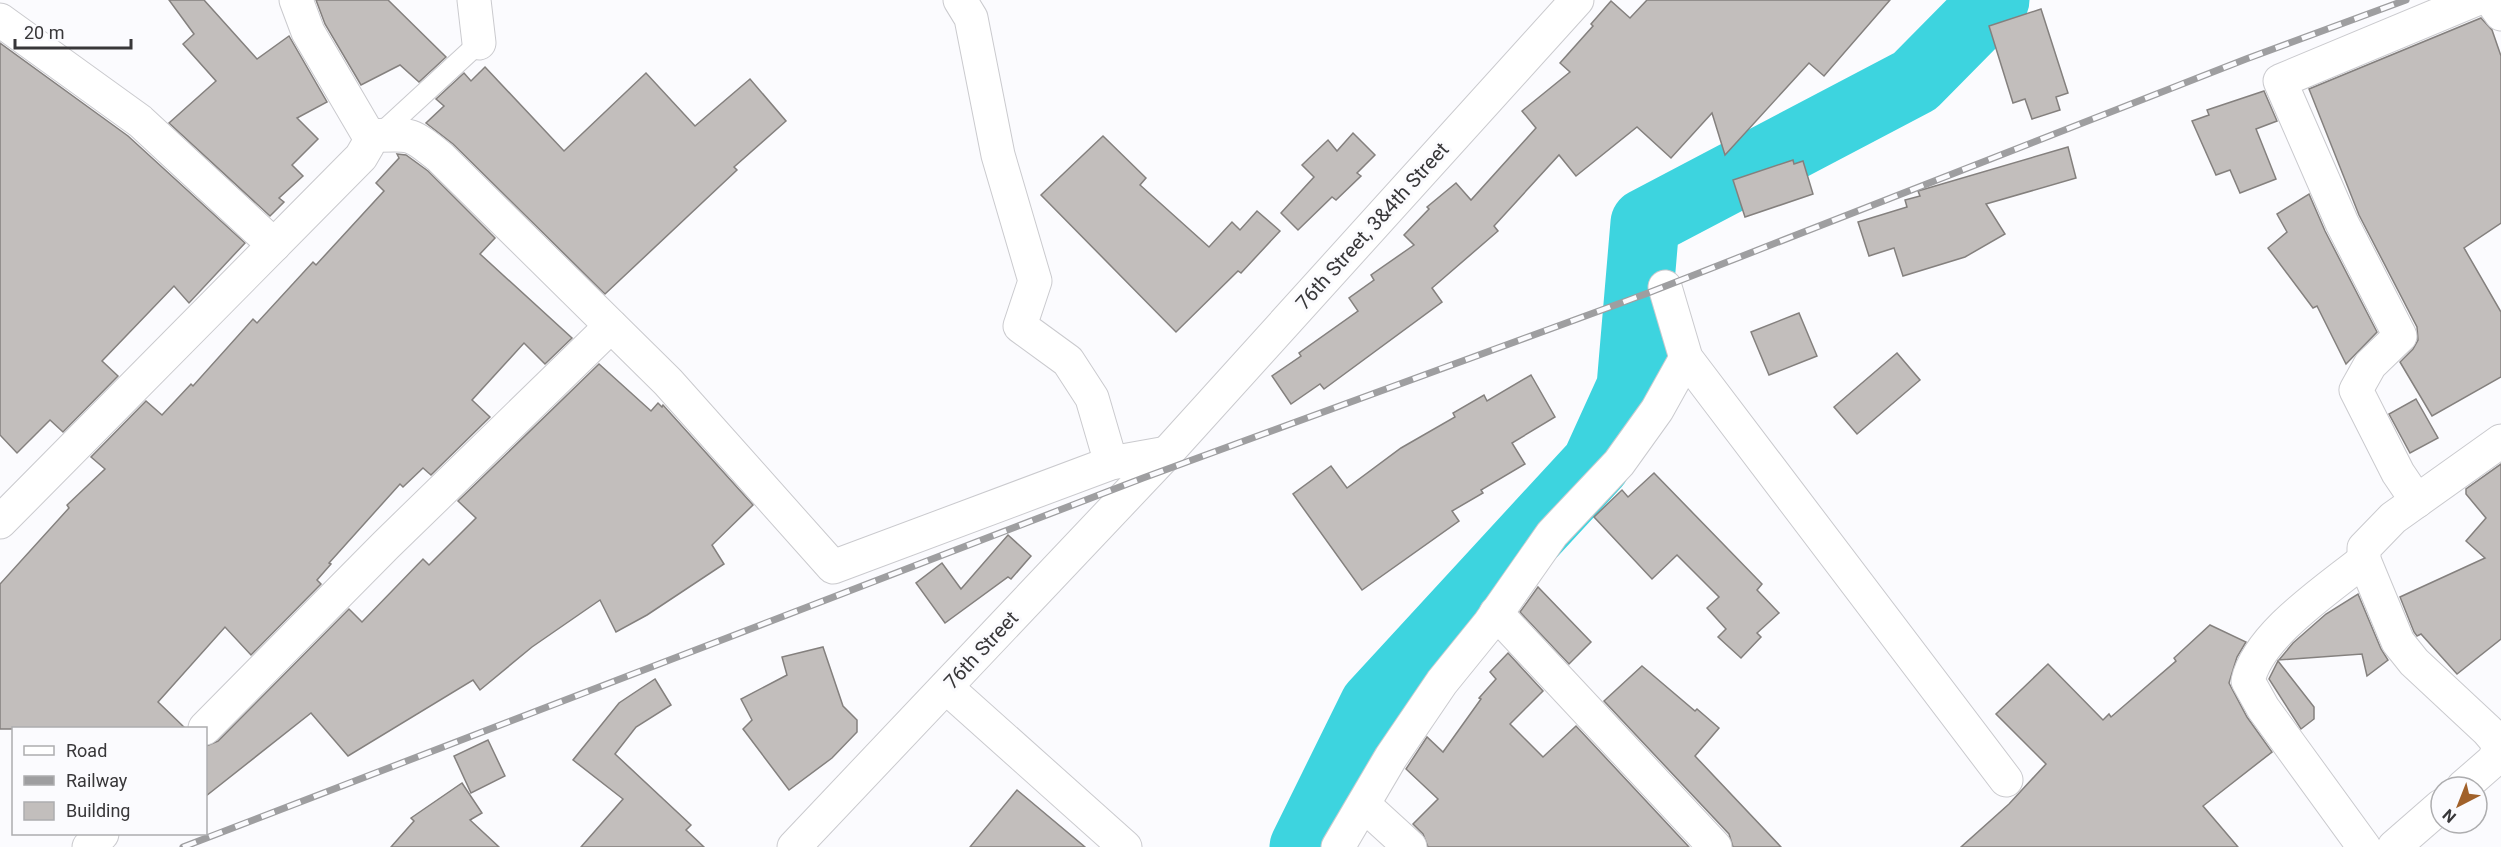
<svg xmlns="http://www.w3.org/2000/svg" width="2501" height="847" font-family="Roboto,sans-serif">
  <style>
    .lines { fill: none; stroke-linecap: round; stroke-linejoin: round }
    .river { stroke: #3dd4df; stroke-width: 69 }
    .building { fill: #c2bebc; stroke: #84807e; stroke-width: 1.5 }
    .service-casing { stroke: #cacace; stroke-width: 22 }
    .minor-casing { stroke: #cacace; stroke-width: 35 }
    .tertiary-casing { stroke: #cacace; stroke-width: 35 }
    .service { stroke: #fff; stroke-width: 20 }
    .minor { stroke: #fff; stroke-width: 33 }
    .tertiary { stroke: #fff; stroke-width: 33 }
    .rail-casing { stroke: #9e9ea0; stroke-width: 7 }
    .rail { stroke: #fbfbfe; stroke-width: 4.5; stroke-dasharray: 14; stroke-linecap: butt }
    .labels { text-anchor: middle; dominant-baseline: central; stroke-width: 6; stroke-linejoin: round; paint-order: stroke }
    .street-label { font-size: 20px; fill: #383739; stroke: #fbfbfe }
  </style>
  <rect width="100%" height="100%" fill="#fbfbfe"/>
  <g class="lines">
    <polyline class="river" points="1304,847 1374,705 1596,464 1631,387 1645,223 1915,81 1995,0"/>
  </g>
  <g class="building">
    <polygon points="169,0 204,0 257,59 289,36 327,102 297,118 318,139 292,165 303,176 279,198 284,202 270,216 169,123 216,81 183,44 194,34"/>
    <polygon points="316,0 388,0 446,57 419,82 400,65 361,85 325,24"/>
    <polygon points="1647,0 1890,0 1824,76 1809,63 1725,155 1712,113 1671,158 1637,127 1576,176 1559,155 1494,226 1498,231 1432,288 1442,302 1324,389 1320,384 1291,404 1272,376 1301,356 1299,353 1358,311 1349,298 1374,280 1371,275 1414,245 1404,235 1429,209 1427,207 1456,183 1471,200 1536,128 1522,111 1570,72 1560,63 1593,26 1591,24 1611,1 1630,18"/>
    <polygon points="2041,9 2068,93 2056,97 2060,110 2032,119 2025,99 2013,103 1989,26"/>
    <polygon points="2481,18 2492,30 2501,56 2501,223 2464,248 2501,312 2501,377 2432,416 2400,362 2413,349 2418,340 2417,327 2359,215 2309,89"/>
    <polygon points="0,43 128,136 245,243 189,303 174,286 102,361 118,376 63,432 50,420 17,453 0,435"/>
    <polygon points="485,67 564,151 646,73 695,126 750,79 786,121 734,167 737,170 605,294 453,144 426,123 444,106 436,99 464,73 471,81"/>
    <polygon points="2264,91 2277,121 2256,129 2276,179 2240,193 2230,170 2216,175 2192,121 2209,115 2207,110"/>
    <polygon points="1353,133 1375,155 1357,173 1361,176 1336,200 1332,197 1298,230 1281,213 1314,177 1302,165 1328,140 1337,151"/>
    <polygon points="1103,136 1146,178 1140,185 1209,247 1232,222 1240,230 1257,211 1280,231 1241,273 1238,271 1176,332 1041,195"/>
    <polygon points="2068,147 2076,178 1986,204 2005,234 1965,257 1903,276 1894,248 1869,256 1858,222 1907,207 1905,200 1920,196 1918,191"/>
    <polygon points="397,154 406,155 428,171 495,238 480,254 572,338 545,364 524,343 472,400 490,417 431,475 423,468 403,487 400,484 329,563 331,564 317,580 321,584 251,655 225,627 158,702 186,729 0,729 0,584 69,508 67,505 105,469 91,457 146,401 162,415 191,384 193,386 253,319 257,323 313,262 316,265 384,191 376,183 399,158"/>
    <polygon points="1793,160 1794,164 1803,161 1813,194 1745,217 1733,180"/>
    <polygon points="2309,194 2325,231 2377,332 2346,364 2317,306 2313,308 2268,248 2287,232 2277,214"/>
    <polygon points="1799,313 1817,356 1769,375 1751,332"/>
    <polygon points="1897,353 1920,380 1857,434 1834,407"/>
    <polygon points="599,364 651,411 658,403 662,407 663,405 753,505 712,545 724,564 647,615 616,632 600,600 532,647 480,690 473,680 348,756 311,713 206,796 206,746 218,741 349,609 362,622 423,559 429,565 476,518 458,501"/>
    <polygon points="1531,375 1555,417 1512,443 1525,464 1481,490 1483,493 1452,511 1459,521 1362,590 1293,494 1331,466 1347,488 1401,448 1455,417 1453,413 1484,395 1487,401"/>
    <polygon points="2416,399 2438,438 2410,453 2389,414"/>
    <polygon points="2501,464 2501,639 2457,674 2421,634 2417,636 2414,632 2400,597 2485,558 2466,541 2486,518 2466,494 2466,489"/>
    <polygon points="1654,473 1762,584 1757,590 1779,613 1757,633 1761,637 1741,658 1718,637 1726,629 1707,608 1719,597 1677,555 1652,579 1594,517 1622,490 1628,497"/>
    <polygon points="1008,535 1031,556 1011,579 1008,577 945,623 916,583 942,563 961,589"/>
    <polygon points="1538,587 1591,642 1569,664 1520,612"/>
    <polygon points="2358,594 2381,649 2388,660 2367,676 2362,654 2279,660 2293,643 2326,614"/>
    <polygon points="2210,625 2246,642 2237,657 2229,683 2247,717 2272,752 2203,806 2238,847 1961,847 2009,804 2046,764 1996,714 2048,664 2103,720 2109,714 2111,717 2176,661 2174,658"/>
    <polygon points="823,647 843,706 857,720 857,732 832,758 789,790 743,729 752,720 741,699 787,675 782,657"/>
    <polygon points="1508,653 1543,691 1510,724 1543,757 1576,726 1689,847 1428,847 1423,834 1413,824 1438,799 1406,769 1427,737 1443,752 1481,699 1479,698 1496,679 1490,672"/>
    <polygon points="2278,661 2314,707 2314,719 2301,729 2269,679"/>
    <polygon points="1642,666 1695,711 1697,709 1719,728 1695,756 1781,847 1733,847 1729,834 1604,701"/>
    <polygon points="655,679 671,705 636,727 615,754 691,825 686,830 704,847 581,847 623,799 573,760 619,703"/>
    <polygon points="488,740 505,776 471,793 454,756"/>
    <polygon points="462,783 482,813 470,820 499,847 391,847 414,821 411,818"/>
    <polygon points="1017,790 1085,847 970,847"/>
  </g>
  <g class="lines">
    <defs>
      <polyline id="service" points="379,135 479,43"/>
      <g id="minor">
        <polyline points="474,0 479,43"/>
        <polyline points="960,0 971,18 998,155 1035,281 1020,326 1068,361 1092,398 1111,463"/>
        <polyline points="2491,0 2501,14"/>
        <polyline points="0,20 140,121 274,245"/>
        <path d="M 369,136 C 410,134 408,131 440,157 L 668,382 L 833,567 L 1111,463 L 1167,453"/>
        <polyline points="1665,287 1686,358 2006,780"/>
        <polyline points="2417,501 2398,473 2356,390 2370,365 2400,336 2342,223 2280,81 2474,0"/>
        <polyline points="0,522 361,157 368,145 369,136 308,32 296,0"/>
        <path d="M 2364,560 C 2327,590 2258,635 2248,681 L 2263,708 L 2364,847"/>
        <polyline points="1496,613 1715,847"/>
        <polyline points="946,687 1125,847"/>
        <polyline points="205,728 386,545 611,326"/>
        <polyline points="2463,787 2494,760 2500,745 2488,731 2414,662 2398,642 2364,560 2364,548 2393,518 2501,441"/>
        <polyline points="1364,805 1410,847"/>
        <polyline points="89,847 102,834"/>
        <polyline points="1338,847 1391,757 1442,682 1489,624 1552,534 1619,463 1657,410 1686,358"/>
        <polyline points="2394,847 2441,806"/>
      </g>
      <polyline id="tertiary" points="794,847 1167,453 1577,0"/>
    </defs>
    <use href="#service" class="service-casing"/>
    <use href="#minor" class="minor-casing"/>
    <use href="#tertiary" class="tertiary-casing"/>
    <use href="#service" class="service"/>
    <use href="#minor" class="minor"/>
    <use href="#tertiary" class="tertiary"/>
    <defs>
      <polyline id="rail" points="183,847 1143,478 1648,293 2246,59 2406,0"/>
    </defs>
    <use href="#rail" class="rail-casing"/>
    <use href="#rail" class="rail"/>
  </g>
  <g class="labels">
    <g class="street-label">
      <text transform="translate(1372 226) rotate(-48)">76th Street, 3&amp;4th Street</text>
      <text transform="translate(981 650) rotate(-47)">76th Street</text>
    </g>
  </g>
  <rect x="12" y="727" width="195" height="108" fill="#fbfbfe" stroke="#adadaf" stroke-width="1.5"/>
  <rect x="24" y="746" width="30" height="9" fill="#ffffff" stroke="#adadaf" stroke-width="1.5"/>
  <text x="66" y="757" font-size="18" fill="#383739">Road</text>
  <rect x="24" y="776" width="30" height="9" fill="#9e9ea0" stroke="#adadaf" stroke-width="1.5"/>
  <text x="66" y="787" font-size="18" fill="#383739">Railway</text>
  <rect x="24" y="802" width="30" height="18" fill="#c2bebc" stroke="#adadaf" stroke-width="1.5"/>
  <text x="66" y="817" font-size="18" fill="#383739">Building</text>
  <g transform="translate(2459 805) rotate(222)"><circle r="28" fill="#fbfbfe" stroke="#adadaf" stroke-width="1.5"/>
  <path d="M0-4.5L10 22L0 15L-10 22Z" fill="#a1612a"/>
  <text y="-9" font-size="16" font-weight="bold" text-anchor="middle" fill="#383739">N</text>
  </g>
  <path d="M15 39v9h116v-9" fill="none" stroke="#383739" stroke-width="3"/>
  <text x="24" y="39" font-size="18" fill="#383739" stroke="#fbfbfe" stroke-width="4.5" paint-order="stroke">20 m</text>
</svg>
